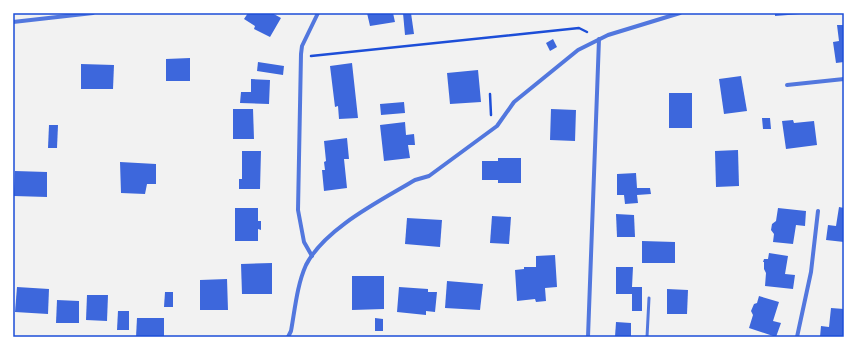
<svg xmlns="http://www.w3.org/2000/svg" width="857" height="350" font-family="'Titillium Web',sans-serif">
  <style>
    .building { fill: #3d67dc }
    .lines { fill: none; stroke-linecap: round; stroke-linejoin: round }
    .path { stroke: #1d4ed8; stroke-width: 2.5 }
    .service { stroke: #5277de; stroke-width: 3 }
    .minor { stroke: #5277de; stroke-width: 4 }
    .neatline { fill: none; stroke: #1d4ed8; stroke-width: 1.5 }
  </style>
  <rect width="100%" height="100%" fill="#f2f2f2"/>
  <g class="building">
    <polygon points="248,13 272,13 281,18 270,37 254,29 255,26 244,19"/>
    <polygon points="367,13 393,13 395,22 370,26"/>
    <polygon points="403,13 411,13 414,34 405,35"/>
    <polygon points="775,13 801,13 801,14 775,16"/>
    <polygon points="837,25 844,25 844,62 836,63 833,42 839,41"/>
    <polygon points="553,39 557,47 550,51 546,43"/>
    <polygon points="190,58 190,81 166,81 166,59"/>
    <polygon points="258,62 284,66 283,75 257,71"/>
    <polygon points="352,63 358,118 339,119 338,106 335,107 330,66"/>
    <polygon points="81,64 114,65 113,89 81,89"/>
    <polygon points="478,70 481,102 450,104 447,73"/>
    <polygon points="741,76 747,111 724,114 719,79"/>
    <polygon points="251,79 270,80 269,104 240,103 241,92 251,92"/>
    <rect x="669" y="93" width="23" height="35"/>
    <polygon points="404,102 405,113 381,115 380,104"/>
    <polygon points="233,109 253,109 254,139 233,139"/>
    <polygon points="551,109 576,110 575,141 550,140"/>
    <polygon points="762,118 770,118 771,129 763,129"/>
    <polygon points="793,120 794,123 814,121 817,145 786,149 782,121"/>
    <polygon points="405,122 406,135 414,134 415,145 408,145 410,158 384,161 380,125"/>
    <polygon points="49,125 58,125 57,148 48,148"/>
    <polygon points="347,138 349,159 344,159 347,188 324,191 322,170 325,170 324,162 326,161 324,141"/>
    <polygon points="738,150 739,186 716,187 715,151"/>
    <polygon points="242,151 261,151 260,189 239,189 239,179 242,179"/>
    <polygon points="498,158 521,158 521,183 498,183 498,180 482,180 482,161 498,161"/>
    <polygon points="120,162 156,164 156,184 147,184 145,194 121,193"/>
    <polygon points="15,171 47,172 47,197 14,196"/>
    <polygon points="636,173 637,188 650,188 651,194 637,195 638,203 625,204 624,195 617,195 617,174"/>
    <polygon points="839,207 844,208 844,242 826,240 828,225 836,226"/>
    <polygon points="235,208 258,208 258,221 261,221 261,230 258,229 258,241 235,241"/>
    <polygon points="778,208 806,211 805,226 796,225 793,244 773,242 774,234 771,230 772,224 776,221"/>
    <polygon points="616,214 634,215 635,237 617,237"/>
    <polygon points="492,216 511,217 509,244 490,243"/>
    <polygon points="407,218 442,220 440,247 405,244"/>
    <polygon points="642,241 675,242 675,263 642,263"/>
    <polygon points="769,253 788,256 785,274 795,275 793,289 765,286 766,273 764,269 764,262 763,262 764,259 768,259"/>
    <polygon points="555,255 557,287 545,288 546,301 536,302 535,299 517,301 515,270 524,269 524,267 536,267 536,256"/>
    <polygon points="272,263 272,294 242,294 241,264"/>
    <polygon points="616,267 633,267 632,287 642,287 642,311 632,311 632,294 616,294"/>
    <polygon points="352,276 384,276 384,309 352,310"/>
    <polygon points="227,279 228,310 200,310 200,280"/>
    <polygon points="447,281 483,284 480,310 445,308"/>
    <polygon points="17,287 49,289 48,314 15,312"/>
    <polygon points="399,287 428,289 428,292 437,292 435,312 426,311 426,315 397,312"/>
    <polygon points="667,289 688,290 687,314 667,314"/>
    <polygon points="165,292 173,292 173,307 164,307"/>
    <polygon points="87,295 108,295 107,321 86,320"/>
    <polygon points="759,296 779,302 773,321 781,323 776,337 749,328 753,315 751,311 754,304 757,303"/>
    <polygon points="57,300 79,301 79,323 56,323"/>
    <polygon points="831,308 844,309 844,337 820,337 821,326 829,327"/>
    <polygon points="118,311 129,311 129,330 117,330"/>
    <polygon points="137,318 164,318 164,337 136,337"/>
    <polygon points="375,318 383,319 383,331 375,331"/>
    <polygon points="616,322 631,323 631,337 615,337"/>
  </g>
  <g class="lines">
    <g class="path">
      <polyline points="311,56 579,28 587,32"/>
      <polyline points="490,94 491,115"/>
    </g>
    <polyline class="service" points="647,337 649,298"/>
    <g class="minor">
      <polyline points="13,22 93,13"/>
      <polyline points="787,85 844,79"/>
      <polyline points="312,256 304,242 298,210 301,54 302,46 318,13"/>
      <path d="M 288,337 L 291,331 C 295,309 297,285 306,265 C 325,228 380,201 415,180 L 429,176 L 497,126 L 514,102 L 578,50 L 608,35 L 680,13"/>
      <polyline points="588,337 599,39"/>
      <polyline points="797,337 811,272 818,211"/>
    </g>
  </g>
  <rect width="857" height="350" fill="none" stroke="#ffffff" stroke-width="28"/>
  <rect x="14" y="14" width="829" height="322" class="neatline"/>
</svg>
